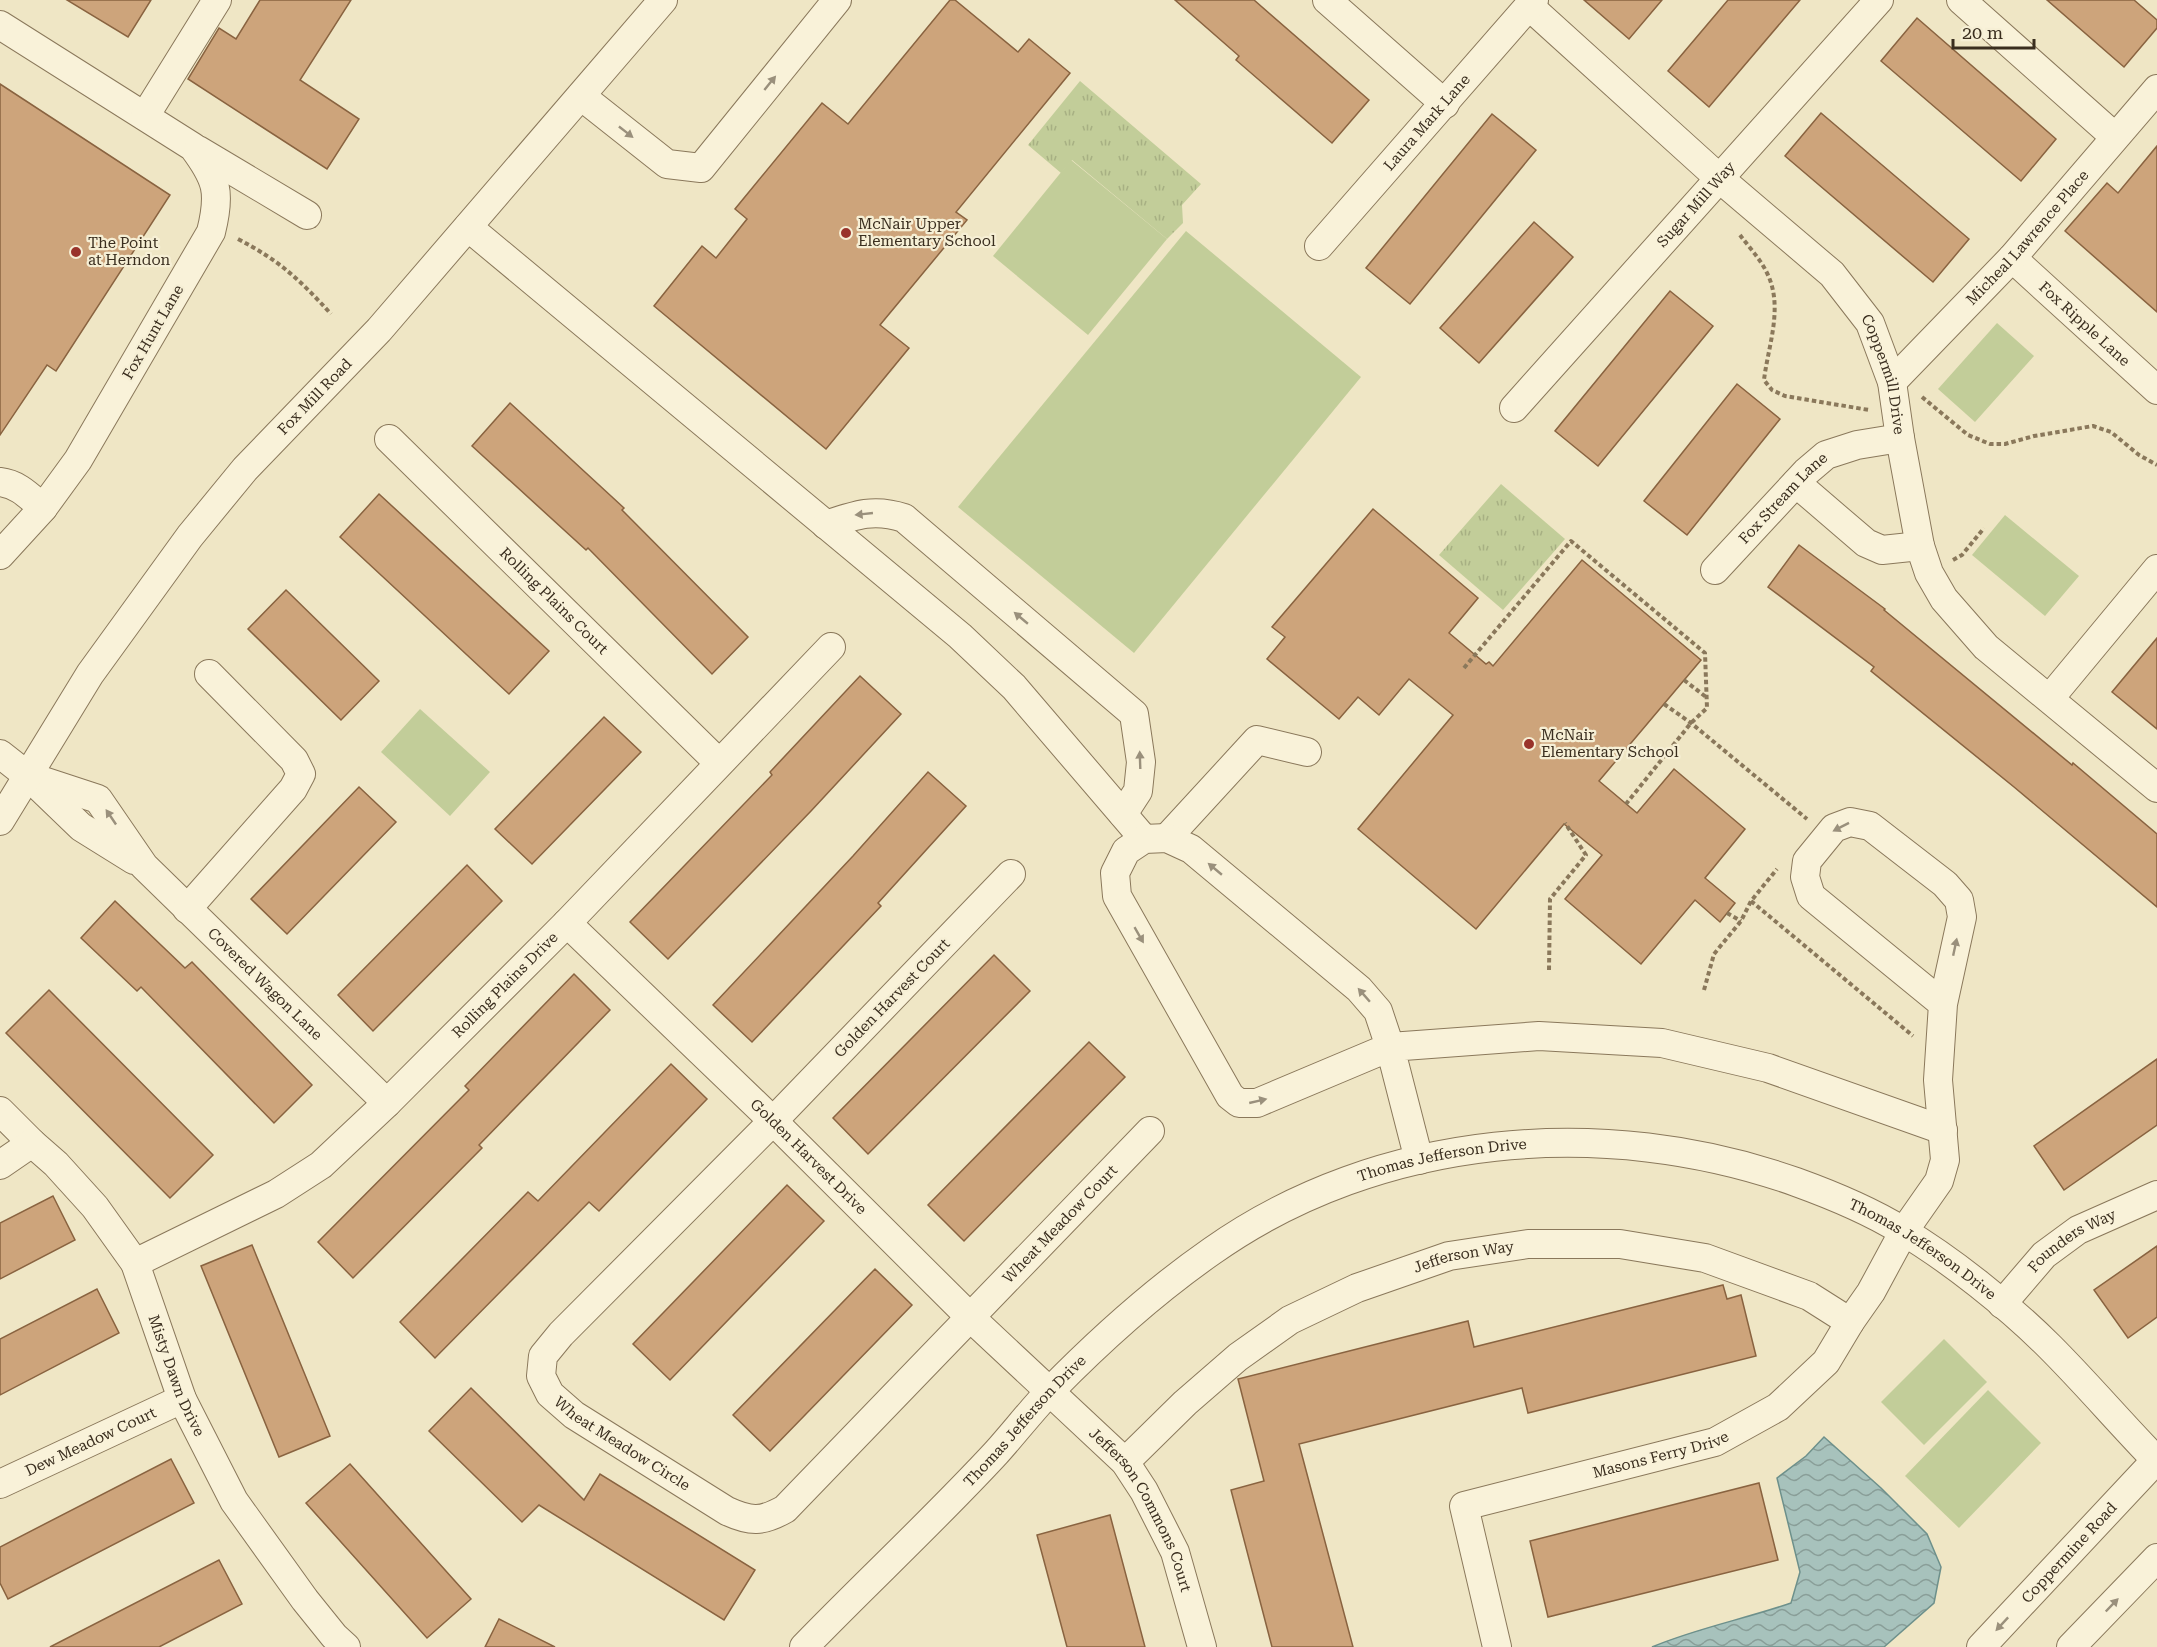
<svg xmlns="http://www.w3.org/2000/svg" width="2157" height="1647" font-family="'Roboto Serif',serif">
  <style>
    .grass { fill: #c2cd99 }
    .park { fill: url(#park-tufts) }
    .water { fill: url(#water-waves); stroke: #6d908b; stroke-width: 1.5 }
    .building { fill: #cda47b; stroke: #896340; stroke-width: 1.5 }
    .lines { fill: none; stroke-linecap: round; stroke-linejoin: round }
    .minor-casing { stroke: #8a785b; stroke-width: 30 }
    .path { stroke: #8a785b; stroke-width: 4; stroke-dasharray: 4.5 3; stroke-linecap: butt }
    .minor { stroke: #f9f2d9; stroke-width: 28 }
    .oneway { fill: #9a907c }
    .poi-dot { fill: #99332a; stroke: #f6efd5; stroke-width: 2 }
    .labels { text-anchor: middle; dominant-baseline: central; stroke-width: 4.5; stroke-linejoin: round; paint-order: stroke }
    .street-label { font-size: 15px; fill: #3a2e1f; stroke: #f6efd5 }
    .poi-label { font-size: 15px; fill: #3a2e1f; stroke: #f6efd5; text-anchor: start }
  </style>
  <defs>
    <pattern id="park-tufts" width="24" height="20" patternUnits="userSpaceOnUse" patternTransform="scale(1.5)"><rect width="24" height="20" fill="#c2cd99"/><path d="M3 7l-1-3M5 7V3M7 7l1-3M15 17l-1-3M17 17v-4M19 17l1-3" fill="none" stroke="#a7b083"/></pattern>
    <pattern id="water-waves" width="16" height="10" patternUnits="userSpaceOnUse" patternTransform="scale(1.5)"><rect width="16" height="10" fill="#a7c2bc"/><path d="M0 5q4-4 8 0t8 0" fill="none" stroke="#899e98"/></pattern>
  </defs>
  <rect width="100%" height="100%" fill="#efe6c5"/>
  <g class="grass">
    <polygon points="1071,160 1167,239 1088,335 993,256"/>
    <polygon points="1186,231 1361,377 1134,653 958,507"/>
    <polygon points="1997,323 2034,356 1975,422 1938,389"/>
    <polygon points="2005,515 2079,576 2045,616 1972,555"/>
    <polygon points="420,709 490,772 450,816 381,752"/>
    <polygon points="1944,1339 1987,1382 1924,1445 1881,1402"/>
    <polygon points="1988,1390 2041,1443 1959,1528 1905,1476"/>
  </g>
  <g class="park">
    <polygon points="1080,81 1201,184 1182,205 1183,223 1167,239 1072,160 1061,173 1028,145"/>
    <polygon points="1501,484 1565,539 1503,610 1439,555"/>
  </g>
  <path class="water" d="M 1824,1437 L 1881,1488 L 1927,1534 L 1941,1567 L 1934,1603 L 1884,1647 L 1652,1647 C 1697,1628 1745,1619 1791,1603 L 1800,1572 L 1777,1478 L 1806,1456 Z"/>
  <g class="building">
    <polygon points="67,0 151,0 128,37"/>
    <polygon points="260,0 351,0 300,80 359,119 327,169 188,79 219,28 236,39"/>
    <polygon points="950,0 955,0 1018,52 1029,39 1070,73 956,212 967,220 880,325 909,348 826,449 654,306 702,246 716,258 747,219 735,209 822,103 848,124"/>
    <polygon points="1175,0 1254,0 1369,100 1332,143 1236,60 1239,56"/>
    <polygon points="1584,0 1662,0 1629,39"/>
    <polygon points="1728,0 1800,0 1709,107 1668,71"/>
    <polygon points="2047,0 2134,0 2157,20 2157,28 2124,67"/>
    <polygon points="1917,18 2056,139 2021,181 1881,61"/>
    <polygon points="0,84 170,195 56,371 47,365 0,435"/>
    <polygon points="1821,113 1969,239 1933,282 1785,156"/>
    <polygon points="1492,114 1536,150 1410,304 1366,268"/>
    <polygon points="2157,146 2157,312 2065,231 2107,183 2118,193"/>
    <polygon points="1534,222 1573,257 1479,363 1440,328"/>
    <polygon points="1670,291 1713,326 1598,466 1555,431"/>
    <polygon points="1737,384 1780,419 1687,535 1644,501"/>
    <polygon points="510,403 624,508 622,510 748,637 712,674 588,548 586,550 472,446"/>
    <polygon points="379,494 549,651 509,694 340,537"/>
    <polygon points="1373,509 1478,598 1449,633 1486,664 1489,662 1493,666 1582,560 1701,660 1599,781 1637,813 1674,769 1745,829 1705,878 1735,903 1720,922 1695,900 1641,964 1565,899 1602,855 1564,824 1476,929 1358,829 1453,715 1409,679 1379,715 1358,697 1339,719 1267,659 1285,637 1272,627"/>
    <polygon points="1799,545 1885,609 1884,610 2072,765 2073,763 2157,834 2157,907 2014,787 1871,671 1874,667 1768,587"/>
    <polygon points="286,590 379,681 341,720 248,629"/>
    <polygon points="2157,638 2157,729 2112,692"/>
    <polygon points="860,676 901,714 811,811 668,959 630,922 772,775 770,772"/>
    <polygon points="604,717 641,752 532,864 495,829"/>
    <polygon points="928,772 966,806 878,903 881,906 752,1042 713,1005 853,856"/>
    <polygon points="359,787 396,822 287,934 251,899"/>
    <polygon points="467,865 502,901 373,1031 338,995"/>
    <polygon points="115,901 185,968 192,962 312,1085 274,1123 141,987 137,991 81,938"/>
    <polygon points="994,955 1030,991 868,1154 833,1118"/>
    <polygon points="574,974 610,1010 479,1145 482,1148 353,1278 318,1242 469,1090 465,1086"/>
    <polygon points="49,990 213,1155 170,1198 6,1033"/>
    <polygon points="1089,1042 1125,1077 964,1241 928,1205"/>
    <polygon points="2157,1059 2157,1125 2064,1190 2034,1146"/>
    <polygon points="671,1064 707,1099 599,1211 589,1202 435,1358 400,1322 528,1192 538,1201"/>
    <polygon points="787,1185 824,1221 670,1380 633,1344"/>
    <polygon points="53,1196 75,1240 0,1279 0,1223"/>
    <polygon points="252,1245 330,1436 279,1457 201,1266"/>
    <polygon points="2157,1246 2157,1317 2128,1338 2094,1290"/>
    <polygon points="875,1269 912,1305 770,1451 733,1415"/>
    <polygon points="1723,1285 1727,1299 1741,1295 1756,1356 1528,1413 1522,1388 1299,1444 1353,1647 1272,1647 1231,1490 1264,1481 1238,1379 1468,1321 1474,1347"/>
    <polygon points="97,1289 119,1333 0,1395 0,1339"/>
    <polygon points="471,1388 584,1500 600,1474 755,1570 724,1620 539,1505 522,1522 429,1431"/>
    <polygon points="171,1459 194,1503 8,1599 0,1583 0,1547"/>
    <polygon points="350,1464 471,1599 427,1638 306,1503"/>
    <polygon points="1759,1483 1778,1560 1548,1617 1530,1541"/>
    <polygon points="1110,1515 1145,1647 1067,1647 1037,1535"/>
    <polygon points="219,1560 242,1604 159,1647 50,1647"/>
    <polygon points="499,1619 555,1647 485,1647"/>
  </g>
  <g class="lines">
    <defs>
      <g id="minor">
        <polyline points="1327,0 1445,104"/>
        <polyline points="1961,0 2115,137"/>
        <path id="s1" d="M 1529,6 L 1719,178 L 1832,274 L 1870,323 L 1892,382 L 1900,438 L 1920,546 L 1929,573 L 1944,599 L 1986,647 L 2157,788"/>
        <path d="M 0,25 L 193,147 C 217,179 221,192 211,232 L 78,460 L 43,508 L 0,555"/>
        <polyline points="581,96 667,164 701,168 837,0"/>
        <polyline points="145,116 217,0"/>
        <polyline points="198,150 307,215"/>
        <polyline points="468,227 960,636 1014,687 1144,839"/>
        <path id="s2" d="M 1319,246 L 1534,0"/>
        <path id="s3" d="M 2012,258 L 2157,390"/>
        <path id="s4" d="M 1892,382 L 2012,258 L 2157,89"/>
        <path id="s5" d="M 1514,408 L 1879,0"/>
        <path id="s6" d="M 389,439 L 719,763"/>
        <path d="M 0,482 C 18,484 29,496 43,508"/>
        <polyline points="1796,483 1866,543 1882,550 1920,546"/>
        <path d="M 826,525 C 855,515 874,508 904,518 L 1134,714 L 1141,762 L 1138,791 L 1123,814"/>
        <path id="s7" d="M 1715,570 L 1806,472 L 1826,455 L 1857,445 L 1900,438"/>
        <polyline points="2050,698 2157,569"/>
        <polyline points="0,754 28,776 81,827 134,860"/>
        <path id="s8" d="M 28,776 L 98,799 L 144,866 L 387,1103"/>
        <path id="s9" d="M 0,821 L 90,674 L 190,536 L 245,469 L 379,330 L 663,0"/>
        <polyline points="1167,838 1257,740 1307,752"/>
        <path id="s10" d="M 1011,874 L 773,1121 L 561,1334 L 543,1356 L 541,1376 L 550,1394 L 574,1415 L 727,1511 C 751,1522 762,1522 785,1509 L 1150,1131"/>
        <polyline points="187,909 293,789 301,774 294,760 209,674"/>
        <path id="s11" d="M 567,923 L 773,1121 L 971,1318 L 1125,1462 L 1144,1491 L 1175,1552 L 1202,1647"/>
        <path id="s12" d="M 0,1111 L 32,1143 L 56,1164 L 95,1207 L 135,1263 L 182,1399 L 234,1501 L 305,1600 L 334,1636 L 346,1647"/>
        <polyline points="1419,1160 1390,1047 1378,1011 1359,989 1191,849 1167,838 1144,839 1126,851 1115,873 1117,896 1230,1096 1239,1103 1257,1103 1390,1047 1539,1036 1662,1043 1768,1068 1943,1130"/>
        <polyline points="0,1165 32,1143"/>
        <path id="s13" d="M 135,1263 L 276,1194 L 321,1165 L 387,1103 L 567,923 L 831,647"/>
        <path id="s14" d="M 2002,1304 L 2044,1255 L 2078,1230 L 2157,1195"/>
        <path id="s15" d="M 1125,1462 L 1185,1403 L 1238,1357 L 1290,1320 L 1357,1288 L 1449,1256 L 1528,1244 L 1620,1244 L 1705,1258 L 1809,1296 L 1850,1322"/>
        <path id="s16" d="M 0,1484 L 182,1399"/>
        <path id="s17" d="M 804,1647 C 867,1582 934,1520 996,1453 C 1014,1433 1031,1411 1050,1391 C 1100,1340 1153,1292 1212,1251 C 1379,1133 1605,1114 1796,1182 C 1832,1195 1867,1209 1901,1230 C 1950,1259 2009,1306 2050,1347 C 2087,1384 2120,1423 2157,1461"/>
        <path id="s18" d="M 1497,1647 L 1464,1506 L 1715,1442 L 1778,1407 L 1826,1362 L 1850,1322 L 1871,1292 L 1904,1231 L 1939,1181 L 1945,1160 L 1938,1080 L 1943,1004 L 1962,917 L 1959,900 L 1945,884 L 1870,826 L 1850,822 L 1834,828 L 1807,861 L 1805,877 L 1811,896 L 1943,1004"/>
        <path id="s19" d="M 1981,1647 L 2157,1459"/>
        <polyline points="2071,1647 2157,1558"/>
      </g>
    </defs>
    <use href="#minor" class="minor-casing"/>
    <g class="path">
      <path d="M 1740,235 C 1749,247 1761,260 1767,273 C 1784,307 1768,346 1764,380 L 1772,390 L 1785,396 L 1869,410"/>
      <path d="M 238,239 C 280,261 299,279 331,314"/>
      <polyline points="1922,397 1968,435 1990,444 2005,444 2034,436 2093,426 2111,432 2139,455 2157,465"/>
      <polyline points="1953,560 1962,555 1984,528"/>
      <polyline points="1464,668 1571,541 1705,653 1707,708 1691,723 1626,804"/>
      <polyline points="1684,680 1706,697"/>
      <polyline points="1664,704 1691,723 1807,819"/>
      <polyline points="1751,901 1913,1036"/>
      <polyline points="1727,913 1741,921"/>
      <polyline points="1549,970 1550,899 1586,855 1565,823"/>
      <polyline points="1704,990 1714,954 1741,921 1751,901 1777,869"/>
    </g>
    <use href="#minor" class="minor"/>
  </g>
  <defs><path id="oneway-solid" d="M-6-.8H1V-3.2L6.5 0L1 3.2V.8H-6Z" transform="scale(1.5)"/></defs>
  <g class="oneway">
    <use href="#oneway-solid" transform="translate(770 83) rotate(-51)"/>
    <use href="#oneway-solid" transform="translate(626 132) rotate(38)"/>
    <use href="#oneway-solid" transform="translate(864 514) rotate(174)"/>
    <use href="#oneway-solid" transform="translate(1021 618) rotate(-140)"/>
    <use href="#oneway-solid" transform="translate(1140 760) rotate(-92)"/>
    <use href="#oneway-solid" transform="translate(111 817) rotate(-124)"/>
    <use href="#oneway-solid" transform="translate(1841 827) rotate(153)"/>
    <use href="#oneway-solid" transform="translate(1215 869) rotate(-140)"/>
    <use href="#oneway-solid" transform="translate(1139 935) rotate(60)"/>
    <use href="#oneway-solid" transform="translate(1955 947) rotate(-78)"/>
    <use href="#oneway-solid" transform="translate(1364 995) rotate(-131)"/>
    <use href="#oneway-solid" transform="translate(1258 1101) rotate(-13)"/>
    <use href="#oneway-solid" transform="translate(2112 1605) rotate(-46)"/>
    <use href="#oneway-solid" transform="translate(2002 1624) rotate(133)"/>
  </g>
  <g class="poi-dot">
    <circle cx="846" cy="233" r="6"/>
    <circle cx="76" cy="252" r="6"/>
    <circle cx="1529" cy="744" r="6"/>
  </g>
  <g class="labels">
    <g class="street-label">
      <text stroke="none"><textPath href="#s2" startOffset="164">Laura Mark Lane</textPath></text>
      <text stroke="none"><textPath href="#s5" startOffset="273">Sugar Mill Way</textPath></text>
      <text stroke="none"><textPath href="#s4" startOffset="198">Micheal Lawrence Place</textPath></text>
      <text stroke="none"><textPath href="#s3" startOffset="98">Fox Ripple Lane</textPath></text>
      <text transform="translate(153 332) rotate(-60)">Fox Hunt Lane</text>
      <text stroke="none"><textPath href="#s1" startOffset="520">Coppermill Drive</textPath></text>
      <text stroke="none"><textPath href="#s9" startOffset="530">Fox Mill Road</textPath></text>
      <text stroke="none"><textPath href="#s7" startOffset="99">Fox Stream Lane</textPath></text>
      <text stroke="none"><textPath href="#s6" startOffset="231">Rolling Plains Court</textPath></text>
      <text stroke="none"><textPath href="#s8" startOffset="324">Covered Wagon Lane</textPath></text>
      <text stroke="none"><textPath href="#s13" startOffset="468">Rolling Plains Drive</textPath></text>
      <text transform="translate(892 998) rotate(-46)">Golden Harvest Court</text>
      <text stroke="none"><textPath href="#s11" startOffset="336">Golden Harvest Drive</textPath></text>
      <text stroke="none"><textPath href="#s17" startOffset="820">Thomas Jefferson Drive</textPath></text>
      <text stroke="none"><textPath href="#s10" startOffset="1382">Wheat Meadow Court</textPath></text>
      <text stroke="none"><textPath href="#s14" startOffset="96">Founders Way</textPath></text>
      <text stroke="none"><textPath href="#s17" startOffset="1324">Thomas Jefferson Drive</textPath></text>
      <text stroke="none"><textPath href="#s15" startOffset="404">Jefferson Way</textPath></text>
      <text stroke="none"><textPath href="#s12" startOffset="324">Misty Dawn Drive</textPath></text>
      <text stroke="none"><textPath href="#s17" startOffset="316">Thomas Jefferson Drive</textPath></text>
      <text stroke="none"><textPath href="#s16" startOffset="100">Dew Meadow Court</textPath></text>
      <text stroke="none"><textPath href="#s10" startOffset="800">Wheat Meadow Circle</textPath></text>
      <text stroke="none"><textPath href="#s18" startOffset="348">Masons Ferry Drive</textPath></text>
      <text stroke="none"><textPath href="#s11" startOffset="825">Jefferson Commons Court</textPath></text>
      <text stroke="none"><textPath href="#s19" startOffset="129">Coppermine Road</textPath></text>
    </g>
    <g class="poi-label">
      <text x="858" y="224">McNair Upper<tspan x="858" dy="17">Elementary School</tspan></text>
      <text x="88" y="243">The Point<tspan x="88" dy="17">at Herndon</tspan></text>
      <text x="1541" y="735">McNair<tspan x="1541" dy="17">Elementary School</tspan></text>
    </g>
  </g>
  <path d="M1953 39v9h81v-9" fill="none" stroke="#3a2e1f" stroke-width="3"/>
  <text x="1962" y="39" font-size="18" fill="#3a2e1f" stroke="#f6efd5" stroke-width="4.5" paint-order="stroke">20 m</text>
</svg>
